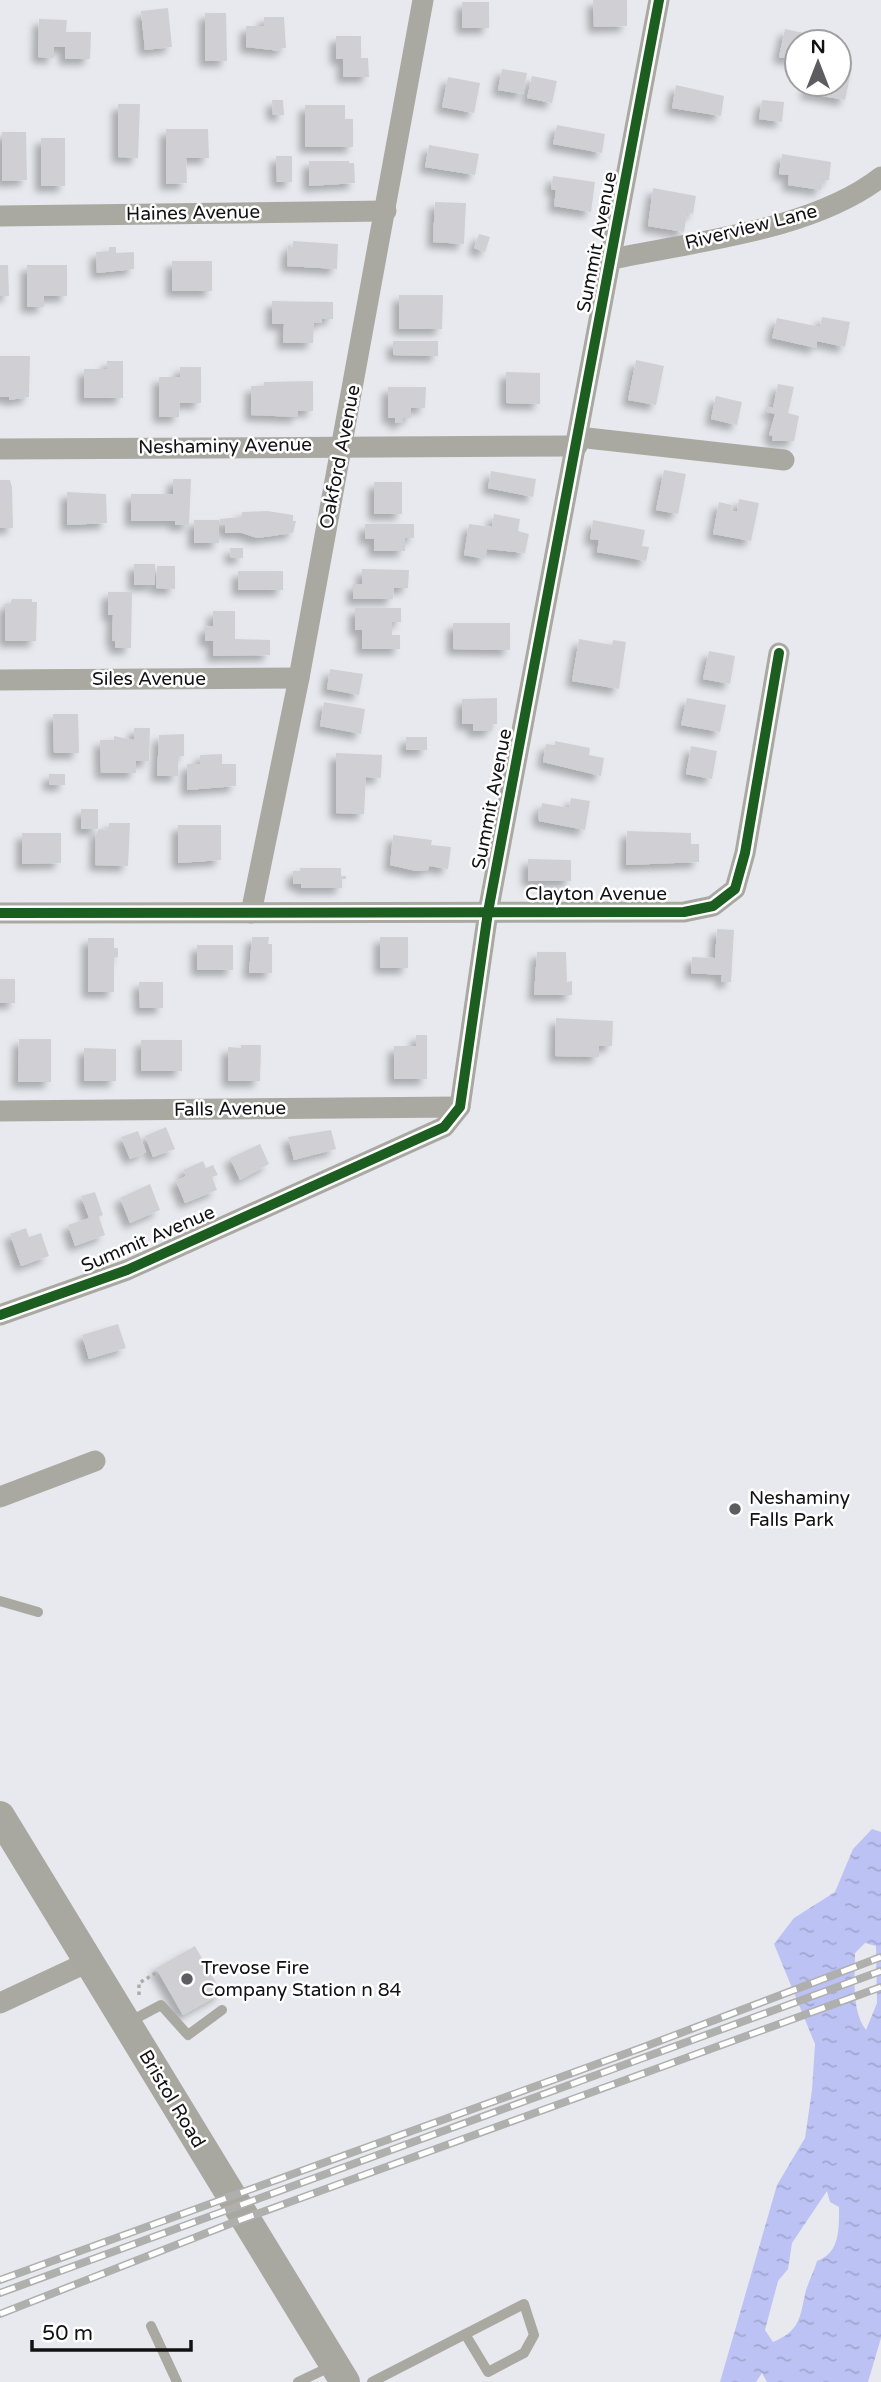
<svg xmlns="http://www.w3.org/2000/svg" width="881" height="2382" font-family="'Varela Round',sans-serif">
  <style>
    .water { fill: url(#water-ripples); fill-rule: evenodd }
    .building { fill: #d0d0d4; filter: url(#shadow) }
    .lines { fill: none; stroke-linecap: round; stroke-linejoin: round }
    .path { stroke: #acada8; stroke-width: 3.5; stroke-dasharray: 3.5 3.5; stroke-linecap: butt }
    .lane { stroke: #a9a9a1; stroke-width: 10 }
    .street { stroke: #a9a9a1; stroke-width: 21 }
    .secondary { stroke: #a8a8a0; stroke-width: 30 }
    .rail-casing { stroke: #afafae; stroke-width: 8 }
    .rail { stroke: #fff; stroke-width: 5; stroke-dasharray: 16; stroke-linecap: butt }
    .cycleway-casing { stroke: #fff; stroke-width: 15 }
    .cycleway { stroke: #1b5e20; stroke-width: 10 }
    .poi-dot { fill: #5d5d61; stroke: #fff; stroke-width: 2.5 }
    .labels { text-anchor: middle; dominant-baseline: central; stroke-width: 5; stroke-linejoin: round; paint-order: stroke }
    .street-label { font-size: 19px; fill: #121215; stroke: #fff }
    .poi-label { font-size: 19px; fill: #121215; stroke: #fff; text-anchor: start }
  </style>
  <defs>
    <pattern id="water-ripples" width="26" height="14" patternUnits="userSpaceOnUse" patternTransform="scale(1.75)"><rect width="26" height="14" fill="#bdc2f4"/><path d="M2 4q2-2 4 0t4 0M15 11q2-2 4 0t4 0" fill="none" stroke="#a1a6d0"/></pattern>
    <filter id="shadow"><feDropShadow dx="-6" dy="6" stdDeviation="3.5" flood-color="#0004"/></filter>
  </defs>
  <rect width="100%" height="100%" fill="#e8e9ee"/>
  <path class="water" d="M 872,1829 L 881,1832 L 881,2338 L 868,2382 L 767,2382 L 762,2373 L 756,2382 L 720,2382 L 777,2185 L 805,2138 L 812,2090 L 815,2044 L 774,1944 L 794,1918 L 835,1892 L 853,1849 ZM 865,1943 L 876,1946 L 877,2003 L 866,2030 C 851,2011 855,1977 855,1953 ZM 827,2191 L 830,2202 L 839,2207 C 839,2229 840,2253 817,2261 C 814,2272 808,2282 805,2294 C 800,2319 799,2331 773,2342 L 765,2330 L 778,2281 L 788,2269 L 792,2243 Z"/>
  <g class="building">
    <polygon points="593,0 627,0 627,26 594,27"/>
    <rect x="462" y="2" width="27" height="26"/>
    <polygon points="168,8 172,47 145,50 141,11"/>
    <polygon points="205,13 226,13 227,61 205,61"/>
    <polygon points="264,17 284,17 286,48 281,48 281,51 246,47 246,26 264,26"/>
    <polygon points="39,19 67,20 66,32 91,32 90,59 65,59 65,47 54,47 54,58 38,57"/>
    <polygon points="785,29 809,34 808,42 797,42 797,60 779,57"/>
    <polygon points="336,36 361,36 361,58 368,58 369,77 343,77 343,59 336,59"/>
    <polygon points="839,64 852,67 845,100 806,93 808,84 839,84"/>
    <polygon points="502,69 527,73 523,94 498,90"/>
    <polygon points="532,76 557,81 552,103 527,98"/>
    <polygon points="448,77 480,83 474,113 442,107"/>
    <polygon points="676,85 724,96 721,116 672,108"/>
    <polygon points="272,100 283,100 284,115 273,115"/>
    <polygon points="762,100 784,102 782,122 759,119"/>
    <polygon points="118,104 140,104 138,158 118,157"/>
    <polygon points="305,105 345,105 345,119 353,119 353,147 305,147"/>
    <polygon points="557,125 605,134 602,153 553,144"/>
    <polygon points="166,129 208,129 209,158 186,158 187,183 166,184"/>
    <polygon points="2,132 26,132 27,180 2,181"/>
    <rect x="41" y="138" width="24" height="48"/>
    <polygon points="429,145 479,154 475,175 425,167"/>
    <polygon points="782,154 831,162 829,180 823,180 821,190 788,185 789,175 779,174"/>
    <polygon points="276,156 292,156 292,182 277,182"/>
    <polygon points="309,161 349,161 349,163 354,163 355,183 309,186"/>
    <polygon points="553,176 595,182 591,212 554,206 556,190 551,189"/>
    <polygon points="653,188 696,196 693,214 687,212 684,232 648,226"/>
    <polygon points="435,202 466,203 464,244 433,242"/>
    <polygon points="479,234 490,237 485,252 474,248"/>
    <polygon points="293,241 338,244 337,269 287,266 288,246 293,247"/>
    <polygon points="109,247 116,247 116,253 134,252 134,269 97,273 96,252 109,251"/>
    <rect x="172" y="261" width="40" height="30"/>
    <polygon points="0,265 8,265 9,296 0,296"/>
    <polygon points="27,265 67,265 67,296 44,296 44,307 27,307"/>
    <polygon points="399,295 443,295 442,329 399,329"/>
    <polygon points="272,301 333,302 333,319 322,319 322,323 314,323 313,343 283,343 284,324 272,324"/>
    <polygon points="822,317 850,322 845,347 817,341 816,348 772,338 777,318 820,327"/>
    <polygon points="393,341 438,341 438,356 393,355"/>
    <polygon points="0,356 30,356 29,397 9,400 9,397 0,397"/>
    <polygon points="636,360 664,366 656,405 628,400"/>
    <polygon points="107,361 123,361 123,398 84,398 84,369 107,369"/>
    <polygon points="180,367 201,367 201,403 180,403 179,417 159,417 159,377 180,377"/>
    <polygon points="506,372 540,373 540,404 506,403"/>
    <polygon points="313,381 313,411 298,411 298,417 251,415 251,386 264,386 264,382"/>
    <polygon points="778,384 794,387 788,413 799,416 794,441 772,441 773,436 769,435 775,414 767,412 769,407 773,408"/>
    <polygon points="388,387 426,387 425,408 411,408 411,418 403,418 403,423 395,423 395,418 388,418"/>
    <polygon points="716,396 742,402 737,425 711,419"/>
    <polygon points="664,470 686,474 678,514 656,510"/>
    <polygon points="491,471 536,479 533,497 488,488"/>
    <polygon points="173,479 191,479 189,525 175,525 175,521 131,521 131,494 173,494"/>
    <polygon points="0,480 10,480 12,487 13,528 0,528"/>
    <rect x="374" y="482" width="28" height="32"/>
    <polygon points="67,492 106,494 107,523 67,525"/>
    <polygon points="739,499 759,503 751,541 713,534 719,502 732,505 731,511 737,512"/>
    <polygon points="267,511 293,515 293,521 296,521 293,533 257,538 242,533 225,533 225,525 220,525 220,519 242,517 242,512"/>
    <polygon points="494,514 520,519 518,531 529,534 525,553 487,549 485,559 464,555 469,524 492,527"/>
    <rect x="194" y="520" width="25" height="23"/>
    <polygon points="593,520 645,530 642,546 649,547 646,561 597,552 599,540 590,539"/>
    <polygon points="365,524 414,524 414,538 405,538 405,551 374,551 374,539 365,539"/>
    <polygon points="230,548 243,548 243,558 231,558"/>
    <rect x="134" y="564" width="21" height="21"/>
    <polygon points="157,566 175,566 175,589 156,588"/>
    <polygon points="362,569 409,570 408,588 394,588 393,599 353,599 353,584 362,584"/>
    <rect x="238" y="571" width="45" height="19"/>
    <polygon points="108,592 132,592 131,648 115,648 115,641 112,641 113,615 108,615"/>
    <polygon points="12,599 32,599 32,602 37,602 36,641 5,641 5,604 10,604"/>
    <polygon points="355,608 401,608 401,622 392,622 392,635 400,635 400,649 362,649 362,630 355,630"/>
    <polygon points="213,611 235,611 235,639 270,640 270,655 213,656 213,641 205,641 205,627 213,626"/>
    <polygon points="453,623 510,623 510,650 453,649"/>
    <polygon points="579,639 612,645 613,640 626,642 619,689 572,681"/>
    <polygon points="709,651 735,656 730,684 703,679"/>
    <polygon points="330,669 363,674 359,695 327,689"/>
    <polygon points="497,698 497,724 492,724 492,731 473,731 473,724 462,724 462,699"/>
    <polygon points="687,698 726,705 720,732 681,725"/>
    <polygon points="324,702 365,709 361,734 320,726"/>
    <polygon points="53,714 78,714 79,753 54,753"/>
    <polygon points="134,728 150,728 149,761 136,761 136,773 101,773 100,740 114,740 114,736 134,740"/>
    <polygon points="184,734 184,756 178,756 178,776 157,776 159,735"/>
    <rect x="406" y="737" width="21" height="13"/>
    <polygon points="555,741 590,748 589,755 604,758 601,776 543,762 546,744 555,745"/>
    <polygon points="691,746 717,751 712,779 686,774"/>
    <polygon points="336,753 382,755 381,778 366,777 364,814 336,813"/>
    <polygon points="222,754 222,764 236,764 236,786 187,790 187,764 200,764 200,755"/>
    <rect x="49" y="774" width="16" height="11"/>
    <polygon points="571,798 590,801 585,830 539,821 538,809 541,809 542,803 569,808"/>
    <rect x="81" y="809" width="17" height="20"/>
    <polygon points="109,823 130,823 128,866 95,865 96,834 99,829 108,830"/>
    <polygon points="178,825 221,825 221,860 178,863"/>
    <polygon points="627,831 691,833 691,844 699,844 699,862 626,865"/>
    <polygon points="22,833 61,833 61,863 22,864"/>
    <polygon points="393,835 432,840 431,845 451,847 448,869 429,866 428,870 416,871 390,865"/>
    <polygon points="528,859 571,860 571,881 528,881"/>
    <polygon points="300,868 341,868 341,876 346,876 346,879 342,879 342,888 301,888 301,884 293,884 293,871 300,871"/>
    <polygon points="717,929 734,930 731,982 721,982 722,975 691,973 692,957 715,958"/>
    <polygon points="252,937 269,937 268,944 272,944 272,973 249,973"/>
    <rect x="380" y="937" width="28" height="31"/>
    <polygon points="88,938 114,938 114,948 118,948 118,957 114,958 114,992 88,992"/>
    <rect x="197" y="945" width="36" height="25"/>
    <polygon points="537,952 566,952 567,982 572,981 572,995 534,995"/>
    <rect x="0" y="979" width="15" height="24"/>
    <polygon points="139,982 163,982 163,1008 140,1008"/>
    <polygon points="556,1018 613,1021 612,1046 599,1046 599,1057 555,1056"/>
    <polygon points="416,1035 427,1035 427,1079 394,1079 394,1046 416,1046"/>
    <polygon points="19,1039 51,1039 51,1082 18,1082"/>
    <rect x="141" y="1040" width="41" height="31"/>
    <polygon points="241,1045 261,1045 260,1081 228,1081 228,1047 241,1048"/>
    <polygon points="84,1048 116,1049 116,1081 84,1081"/>
    <polygon points="166,1127 175,1149 153,1157 145,1136"/>
    <polygon points="331,1130 336,1149 294,1160 288,1137"/>
    <polygon points="138,1131 146,1152 130,1159 121,1137"/>
    <polygon points="260,1144 269,1164 240,1180 230,1158"/>
    <polygon points="203,1161 206,1168 213,1165 218,1175 212,1177 217,1190 185,1203 176,1181 186,1176 183,1170"/>
    <polygon points="150,1184 160,1210 130,1223 120,1198"/>
    <polygon points="95,1192 103,1215 99,1217 105,1235 75,1246 68,1225 89,1218 81,1196"/>
    <polygon points="26,1228 29,1237 41,1233 49,1256 21,1266 10,1234"/>
    <polygon points="118,1324 126,1348 89,1359 82,1335"/>
    <polygon points="195,1946 222,1993 183,2015 156,1968"/>
  </g>
  <g class="lines">
    <polyline class="path" points="139,1995 139,1983 156,1973"/>
    <g class="lane">
      <polyline points="0,1601 38,1612"/>
      <polyline points="129,2022 161,2005 188,2035 222,2010"/>
      <polyline points="151,2326 177,2382"/>
      <polyline points="298,2382 332,2366"/>
      <polyline points="372,2382 524,2304 534,2335 524,2353 488,2372 465,2334"/>
    </g>
    <g class="street">
      <polyline points="0,216 386,211"/>
      <path d="M 613,259 C 697,241 813,230 881,177"/>
      <polyline points="578,437 784,460"/>
      <polyline points="0,449 577,446"/>
      <polyline points="0,680 299,678"/>
      <polyline points="0,913 684,912 713,906 735,889 745,853 779,653"/>
      <polyline points="251,913 299,678 423,0"/>
      <polyline points="0,1111 460,1107"/>
      <polyline points="0,1315 127,1270 444,1127 460,1107 488,912 659,0"/>
      <polyline points="0,1497 95,1461"/>
      <polyline points="0,2003 88,1962"/>
    </g>
    <polyline class="secondary" points="0,1816 345,2382"/>
    <defs>
      <g id="rail">
        <polyline points="0,2280 641,2048 881,1957"/>
        <polyline points="0,2293 881,1971"/>
        <polyline points="0,2314 232,2223 881,1987"/>
      </g>
    </defs>
    <use href="#rail" class="rail-casing"/>
    <use href="#rail" class="rail"/>
    <defs>
      <g id="cycleway">
        <polyline points="0,913 684,912 713,906 735,889 745,853 779,653"/>
        <polyline points="0,1315 127,1270 444,1127 460,1107 488,912 659,0"/>
      </g>
    </defs>
    <use href="#cycleway" class="cycleway-casing"/>
    <use href="#cycleway" class="cycleway"/>
  </g>
  <g class="poi-dot">
    <circle cx="735" cy="1509" r="7"/>
    <circle cx="187" cy="1979" r="7"/>
  </g>
  <g class="labels">
    <g class="street-label">
      <text transform="translate(193 213) rotate(-1)">Haines Avenue</text>
      <text transform="translate(751 227) rotate(-14)">Riverview Lane</text>
      <text transform="translate(597 242) rotate(-79)">Summit Avenue</text>
      <text transform="translate(225 446) rotate(-1)">Neshaminy Avenue</text>
      <text transform="translate(340 457) rotate(-79)">Oakford Avenue</text>
      <text x="149" y="679">Siles Avenue</text>
      <text transform="translate(492 799) rotate(-79)">Summit Avenue</text>
      <text x="596" y="894">Clayton Avenue</text>
      <text transform="translate(230 1109) rotate(-1)">Falls Avenue</text>
      <text transform="translate(148 1239) rotate(-23)">Summit Avenue</text>
      <text transform="translate(172 2099) rotate(59)">Bristol Road</text>
    </g>
    <g class="poi-label">
      <text x="749" y="1498">Neshaminy<tspan x="749" dy="22">Falls Park</tspan></text>
      <text x="201" y="1968">Trevose Fire<tspan x="201" dy="22">Company Station n 84</tspan></text>
    </g>
  </g>
  <g transform="translate(818 63)"><circle r="33" fill="#ffffff" stroke="#a0a0a1" stroke-width="2"/>
  <path d="M0-5L12 26L0 18L-12 26Z" fill="#5d5d61"/>
  <text y="-10" font-size="19" font-weight="bold" text-anchor="middle" fill="#121215">N</text>
  </g>
  <path d="M32 2340v10h159v-10" fill="none" stroke="#121215" stroke-width="3.5"/>
  <text x="42" y="2340" font-size="21" fill="#121215" stroke="#ffffff" stroke-width="5" paint-order="stroke">50 m</text>
</svg>
